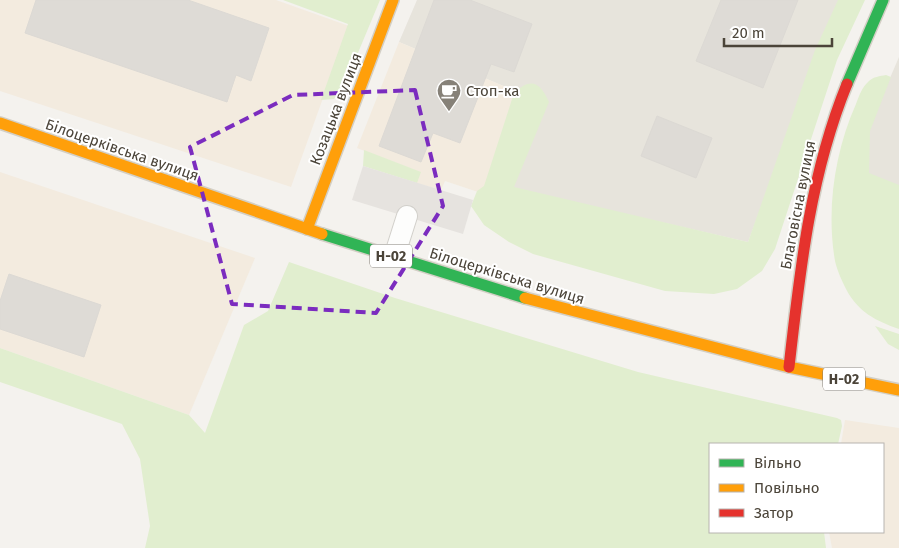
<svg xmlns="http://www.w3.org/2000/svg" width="899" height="548" font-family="'Fira Sans',sans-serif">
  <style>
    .residential { fill: #e7e4dc }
    .commercial { fill: #f3ebdf }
    .green { fill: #e1eecf }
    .parking { fill: #e6e3df }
    .building { fill: #dedbd6; stroke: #dcd9d4 }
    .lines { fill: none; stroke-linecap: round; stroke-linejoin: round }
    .lane-casing { stroke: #d2d0cb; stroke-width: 22 }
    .fast-casing { stroke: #d3cfc5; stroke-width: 14 }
    .slow-casing { stroke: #d3cfc5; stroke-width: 14 }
    .jam-casing { stroke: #d3cfc5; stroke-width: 14 }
    .lane { stroke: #fdfdfc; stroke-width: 20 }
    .fast { stroke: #30b455; stroke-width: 11 }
    .slow { stroke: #ff9f0a; stroke-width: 11 }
    .jam { stroke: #e5322d; stroke-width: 11 }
    .marked { fill: none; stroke: #7b2cbf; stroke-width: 4; stroke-dasharray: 10 6; stroke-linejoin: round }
    .labels { text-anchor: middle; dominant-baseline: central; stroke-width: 4; stroke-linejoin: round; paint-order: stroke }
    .shield { fill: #fff; stroke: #817c74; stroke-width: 1 }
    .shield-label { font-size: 14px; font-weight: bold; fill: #4b4439 }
    .poi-label { font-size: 15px; fill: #4b4439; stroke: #fff; text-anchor: start }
    .street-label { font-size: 15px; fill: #4b4439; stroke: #fff }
  </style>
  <rect width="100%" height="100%" fill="#f4f2ee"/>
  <g class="residential">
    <polygon points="417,0 839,0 748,242 512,188 546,104 399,42"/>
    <polygon points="899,57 899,188 866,174 869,127"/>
  </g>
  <g class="commercial">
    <polygon points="0,0 276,0 349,26 291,187 0,91"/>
    <polygon points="399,42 546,104 512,188 478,192 445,181 441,190 416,183 420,172 357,148"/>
    <polygon points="0,172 255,258 189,415 0,348"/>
    <polygon points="845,420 899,428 899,548 832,548 829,532 883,532 883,444 841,444"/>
  </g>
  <g class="green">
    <polygon points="283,0 380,0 345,84 334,99 321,100 348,24"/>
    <path d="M 838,0 L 865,0 L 837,60 L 775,249 L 762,271 L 737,289 L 714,294 L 665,291 L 533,254 L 509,242 L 484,225 L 471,206 L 477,191 L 484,186 L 514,93 C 531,77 540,82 549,102 L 514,187 L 748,242 L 815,50 Z"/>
    <path d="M 886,75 L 891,77 L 870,131 L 869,173 L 899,185 L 899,329 C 876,321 858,312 846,289 C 842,281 837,270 835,261 C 826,209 835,151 856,104 C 859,96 862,87 869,81 C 873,77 880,76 886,75 Z"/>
    <polygon points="364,150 421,172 417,183 363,166"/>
    <polygon points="289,262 395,298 638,372 837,418 841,420 842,426 838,444 710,444 710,532 824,532 826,548 145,548 150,526 140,459 122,424 0,382 0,348 189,415 205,433 244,325 268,311"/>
    <polygon points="875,326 899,334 899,350 888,344"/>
  </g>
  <polygon class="parking" points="363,166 473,200 463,234 352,200"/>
  <g class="building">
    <polygon points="36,0 188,0 269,28 251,81 236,75 227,102 25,33"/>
    <polygon points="434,0 470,0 532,24 514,72 491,64 460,143 433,133 421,162 379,146"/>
    <polygon points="721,0 798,0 763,88 696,61"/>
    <polygon points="657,116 712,138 696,178 641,156"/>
    <polygon points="9,274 101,305 84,357 0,329 0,301"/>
  </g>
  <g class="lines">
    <defs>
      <polyline id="lane" points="394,257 407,216"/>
      <g id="fast">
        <polyline points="847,84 883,0"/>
        <polyline points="322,234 525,298"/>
      </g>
      <g id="slow">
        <polyline points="0,123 322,234"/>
        <polyline points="307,229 393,0"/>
        <polyline points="525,298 789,367 899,390"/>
      </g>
      <path id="jam" d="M 789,367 C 800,270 810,175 847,84"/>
    </defs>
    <use href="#lane" class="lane-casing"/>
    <use href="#fast" class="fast-casing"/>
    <use href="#slow" class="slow-casing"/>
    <use href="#jam" class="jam-casing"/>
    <use href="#lane" class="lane"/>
    <use href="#fast" class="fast"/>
    <use href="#slow" class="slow"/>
    <use href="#jam" class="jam"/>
  </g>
  <path class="marked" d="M 415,90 L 443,206 L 376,313 L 232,304 L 190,147 L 293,95 Z"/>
  <defs>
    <symbol id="cafe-pin" viewBox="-11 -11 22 30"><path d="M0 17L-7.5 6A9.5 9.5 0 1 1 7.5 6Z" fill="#868178" stroke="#fff"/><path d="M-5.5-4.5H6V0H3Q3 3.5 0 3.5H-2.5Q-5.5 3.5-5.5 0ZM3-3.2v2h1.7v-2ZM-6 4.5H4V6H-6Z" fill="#fff"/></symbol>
  </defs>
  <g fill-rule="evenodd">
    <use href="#cafe-pin" x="435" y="77" width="28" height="38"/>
  </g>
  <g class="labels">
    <g class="shield">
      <rect x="370" y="244.5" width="42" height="23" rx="4"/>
      <rect x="823" y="367.5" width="42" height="23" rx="4"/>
    </g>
    <g class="shield-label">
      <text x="391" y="256">Н-02</text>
      <text x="844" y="379">Н-02</text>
    </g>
    <g class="poi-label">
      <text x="466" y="91">Стоп-ка</text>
    </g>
    <g class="street-label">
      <text transform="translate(336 109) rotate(-69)">Козацька вулиця</text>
      <text transform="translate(122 150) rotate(19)">Білоцерківська вулиця</text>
      <text transform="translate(798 205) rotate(-79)">Благовісна вулиця</text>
      <text transform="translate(507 276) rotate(17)">Білоцерківська вулиця</text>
    </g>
  </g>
  <rect x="709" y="443" width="175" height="90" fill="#ffffff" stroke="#b7b4b0"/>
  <rect x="719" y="459" width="25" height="8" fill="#30b455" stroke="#b7b4b0"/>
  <text x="754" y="468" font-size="15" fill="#4b4439">Вільно</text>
  <rect x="719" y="484" width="25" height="8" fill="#ff9f0a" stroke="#b7b4b0"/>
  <text x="754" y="493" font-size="15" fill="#4b4439">Повільно</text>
  <rect x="719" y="509" width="25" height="8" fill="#e5322d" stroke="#b7b4b0"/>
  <text x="754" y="518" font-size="15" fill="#4b4439">Затор</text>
  <path d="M724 38v8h108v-8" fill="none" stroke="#4b4439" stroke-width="2.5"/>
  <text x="732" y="38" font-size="15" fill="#4b4439" stroke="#ffffff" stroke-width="4" paint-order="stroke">20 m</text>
</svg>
